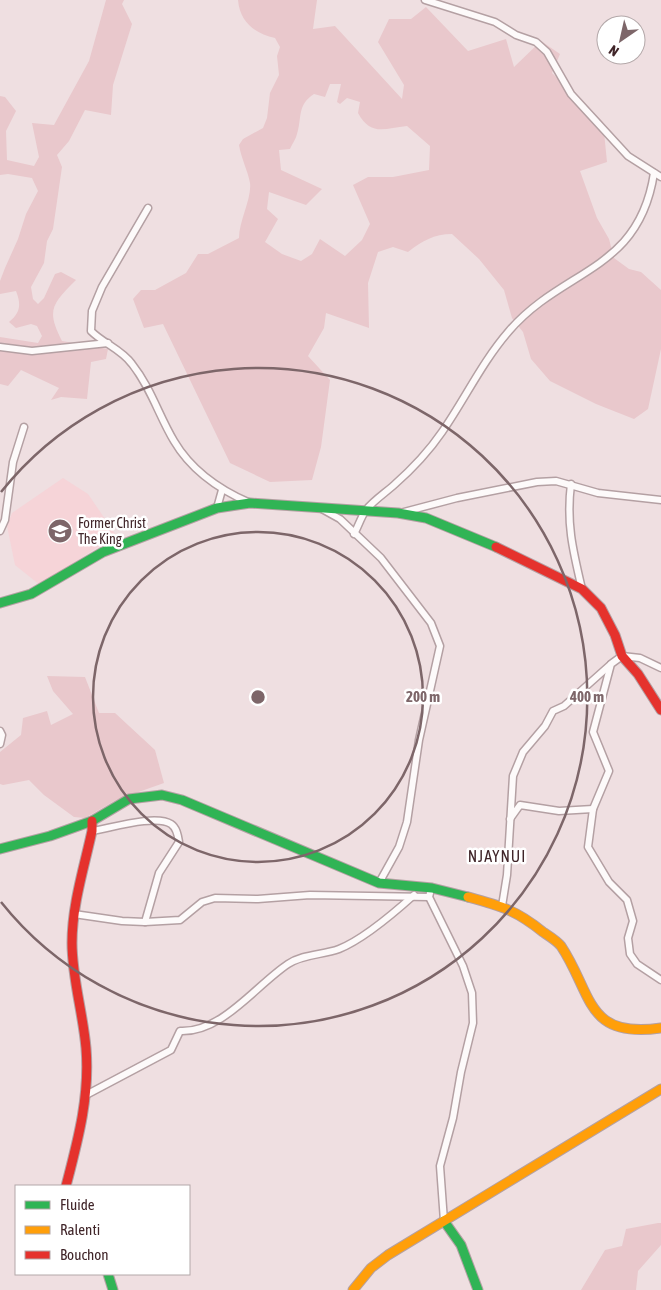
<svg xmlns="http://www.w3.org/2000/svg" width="661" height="1290" font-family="'Asap Condensed',sans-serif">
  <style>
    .built { fill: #f6d4d8 }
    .green { fill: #e9c8cc; fill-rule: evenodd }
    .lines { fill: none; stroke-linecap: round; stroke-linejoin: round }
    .street-casing { stroke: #b4a0a3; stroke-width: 9 }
    .fast-casing { stroke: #b4a0a3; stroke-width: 11 }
    .slow-casing { stroke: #b4a0a3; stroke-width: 11 }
    .jam-casing { stroke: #b4a0a3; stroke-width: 11 }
    .street { stroke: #fdfafa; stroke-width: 6 }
    .fast { stroke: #30b455; stroke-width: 9 }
    .slow { stroke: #ff9f0a; stroke-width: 9 }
    .jam { stroke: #e5322d; stroke-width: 9 }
    .ring { fill: none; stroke: #7d6669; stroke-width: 2.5 }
    .labels { text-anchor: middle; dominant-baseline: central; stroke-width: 5; stroke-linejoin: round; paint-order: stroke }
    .poi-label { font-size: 14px; fill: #402529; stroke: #fff; text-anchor: start }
    .quarter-label { font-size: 16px; letter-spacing: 1px; fill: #402529; stroke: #fff }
    .centre { fill: #7d6669; stroke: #fff; stroke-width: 2.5 }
    .ring-label { font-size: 15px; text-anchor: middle; font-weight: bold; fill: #7d6669; stroke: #fff; stroke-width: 5; stroke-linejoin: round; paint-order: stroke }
  </style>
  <rect width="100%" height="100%" fill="#efdfe1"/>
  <polygon class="built" points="63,478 88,494 116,535 40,585 15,565 7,526 12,513"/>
  <g class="green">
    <path d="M 106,0 L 124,0 L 122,4 L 132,24 L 113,85 L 111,115 L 85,110 L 69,141 L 57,155 L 62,167 L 53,229 L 47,241 L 44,263 L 31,287 L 33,299 L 38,304 L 44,298 L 55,274 L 61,272 L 76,280 C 52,304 46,310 62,341 L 108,349 L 106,359 L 91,362 L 87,399 L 61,397 L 51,400 L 59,388 L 21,370 L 8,386 L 0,384 L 0,337 L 38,343 L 42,336 L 37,326 L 31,324 L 16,328 L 9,322 C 21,312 21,304 16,291 L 0,294 L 0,281 L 5,268 L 18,239 L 26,214 L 38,191 L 32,178 L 8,174 L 0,175 L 0,96 L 5,97 L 16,111 L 6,131 L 7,160 L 34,166 L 39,157 L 32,123 L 54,125 L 89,61 Z"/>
    <path d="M 238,0 L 317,0 L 313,29 L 335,26 L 402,99 L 404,85 L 378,42 L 389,19 L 411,19 L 426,7 L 468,51 L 506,39 L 514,67 L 541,41 L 560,54 L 552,73 L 603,122 L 607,162 L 580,171 L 597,218 L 609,239 L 614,258 L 629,269 L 641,272 L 661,290 L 661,349 L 648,409 L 634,419 L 596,404 L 550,381 L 531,359 L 523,332 L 512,318 L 504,290 L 479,259 L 452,234 C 434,234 422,241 408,252 L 393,247 L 378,252 L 368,283 L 369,328 L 326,313 L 324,328 L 308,356 L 330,380 L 321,447 L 312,480 L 270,482 L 230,463 L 163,324 L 144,328 L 133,299 L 141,290 L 155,290 L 186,273 L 198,254 L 208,254 L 239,238 C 239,221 252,198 250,183 C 248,171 241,158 239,145 L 243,139 L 263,128 L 267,118 L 270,93 L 279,75 L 277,56 L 280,47 L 275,38 C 254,33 240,22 238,0 ZM 330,84 L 341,84 L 337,102 L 340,104 L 347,98 L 360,102 L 358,113 C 371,137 385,128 407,126 L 430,146 L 429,170 L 393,177 L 368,177 L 353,185 L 370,224 L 362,240 L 345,256 L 320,239 L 312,254 L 301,261 L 282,254 L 265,242 L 278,219 L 267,209 L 269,192 L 306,205 L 322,189 L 281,170 L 279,150 L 290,149 C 292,144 296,139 297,134 C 302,117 297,105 314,94 L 325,97 Z"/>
    <polygon points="47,676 85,677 99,713 115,713 155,750 164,783 116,800 85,818 74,817 44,795 29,780 3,785 0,784 0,752 21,735 23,718 47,711 51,725 73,714 53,691"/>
    <polygon points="658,1223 661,1223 661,1245 638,1271 636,1290 581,1290 605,1250 622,1246 626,1229"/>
  </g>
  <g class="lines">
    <defs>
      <g id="street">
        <polyline points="425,0 495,22 516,35 536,42 547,52 571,94 628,156 661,177"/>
        <path d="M 148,208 L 102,287 L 92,311 L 91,331 C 104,344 121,349 132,364 C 151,388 159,416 174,441 C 191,470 220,490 250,503"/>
        <polyline points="0,347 32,351 108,343"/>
        <path d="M 571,484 C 566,523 573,551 582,589"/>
        <polyline points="217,508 222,490"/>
        <polyline points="322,509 340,519 381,558 431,623 440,646 419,740 407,822 399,847 379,883"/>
        <polyline points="400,513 457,498 537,482 556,481 598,493 661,500"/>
        <polyline points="0,531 5,520 13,462 24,427"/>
        <path d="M 354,534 C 358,527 361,517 366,510 C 373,501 385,493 394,485 C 411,470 429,451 442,432 C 465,399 482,362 509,331 C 563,268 639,272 654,173"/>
        <polyline points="661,668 640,658 622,656 611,664 593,732 609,771 593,809 588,847 609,882 627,900 633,921 628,938 630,954 637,964 661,980"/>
        <polyline points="0,731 2,735 0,744"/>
        <polyline points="510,819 520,805 559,811 593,809"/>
        <path d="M 92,831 C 111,828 156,814 171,824 C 177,828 178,836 179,842 L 159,873 L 145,922"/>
        <polyline points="430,893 429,897 463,966 472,993 473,1023 461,1072 453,1118 440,1166 444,1221"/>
        <polyline points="502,906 507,875 513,776 523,752 545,726 553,711 564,706 610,665"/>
        <polyline points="74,914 122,921 145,922 180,920 202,902 215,898 258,899 310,895 429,897"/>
        <path d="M 86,1095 L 171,1050 L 180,1031 C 222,1033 255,986 288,964 C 303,954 323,955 339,949 C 364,939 394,913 414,895"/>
      </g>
      <g id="fast">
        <polyline points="0,603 31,594 103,552 217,508 250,503 398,513 426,518 496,547"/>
        <polyline points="0,849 50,836 92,821 129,799 162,795 182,800 379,883 432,888 468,897"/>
        <polyline points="444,1221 461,1245 478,1290"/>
        <polyline points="108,1274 113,1290"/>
      </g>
      <g id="slow">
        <path d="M 468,897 C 501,906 516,910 543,932 C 549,936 557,941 561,946 C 593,994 585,1039 661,1028"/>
        <polyline points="353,1290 371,1268 388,1255 661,1089"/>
      </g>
      <g id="jam">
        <polyline points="496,547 582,589 601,608 615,635 622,656 638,674 661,710"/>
        <path d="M 66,1186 C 78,1140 90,1096 86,1048 C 83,1013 72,978 72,943 C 72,905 84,868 92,831 L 92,821"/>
      </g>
    </defs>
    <use href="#street" class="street-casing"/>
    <use href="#fast" class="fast-casing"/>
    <use href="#slow" class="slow-casing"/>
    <use href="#jam" class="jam-casing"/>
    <use href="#street" class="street"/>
    <use href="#fast" class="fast"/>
    <use href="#slow" class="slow"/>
    <use href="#jam" class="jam"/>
  </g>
  <g class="ring">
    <circle cx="258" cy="697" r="165"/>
    <path d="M1 492A329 329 0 1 1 1 902"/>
  </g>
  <defs>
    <symbol id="school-disc" viewBox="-11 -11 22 22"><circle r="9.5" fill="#7d6669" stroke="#fff"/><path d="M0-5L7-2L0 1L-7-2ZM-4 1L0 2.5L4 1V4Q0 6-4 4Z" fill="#fff"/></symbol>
  </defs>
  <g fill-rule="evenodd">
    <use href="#school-disc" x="46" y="517" width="28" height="28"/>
  </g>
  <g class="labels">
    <g class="poi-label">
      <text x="78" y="523">Former Christ<tspan x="78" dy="16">The King</tspan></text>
    </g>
    <g class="quarter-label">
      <text x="497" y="856">NJAYNUI</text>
    </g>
  </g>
  <circle cx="258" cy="697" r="8" class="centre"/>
  <g class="ring-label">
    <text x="423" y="702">200 m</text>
    <text x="587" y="702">400 m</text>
  </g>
  <rect x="15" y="1185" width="175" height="90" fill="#ffffff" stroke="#b3a8a9"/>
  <rect x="25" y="1201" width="25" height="8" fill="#30b455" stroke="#b3a8a9"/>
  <text x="60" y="1210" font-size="15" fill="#402529">Fluide</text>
  <rect x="25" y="1226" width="25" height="8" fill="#ff9f0a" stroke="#b3a8a9"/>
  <text x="60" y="1235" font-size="15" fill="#402529">Ralenti</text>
  <rect x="25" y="1251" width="25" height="8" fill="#e5322d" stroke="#b3a8a9"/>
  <text x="60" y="1260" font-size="15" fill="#402529">Bouchon</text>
  <g transform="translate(621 40) rotate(214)"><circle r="24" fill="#ffffff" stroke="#b3a8a9"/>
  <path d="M0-4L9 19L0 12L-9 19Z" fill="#7d6669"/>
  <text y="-8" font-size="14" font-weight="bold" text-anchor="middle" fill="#402529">N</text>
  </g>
</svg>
